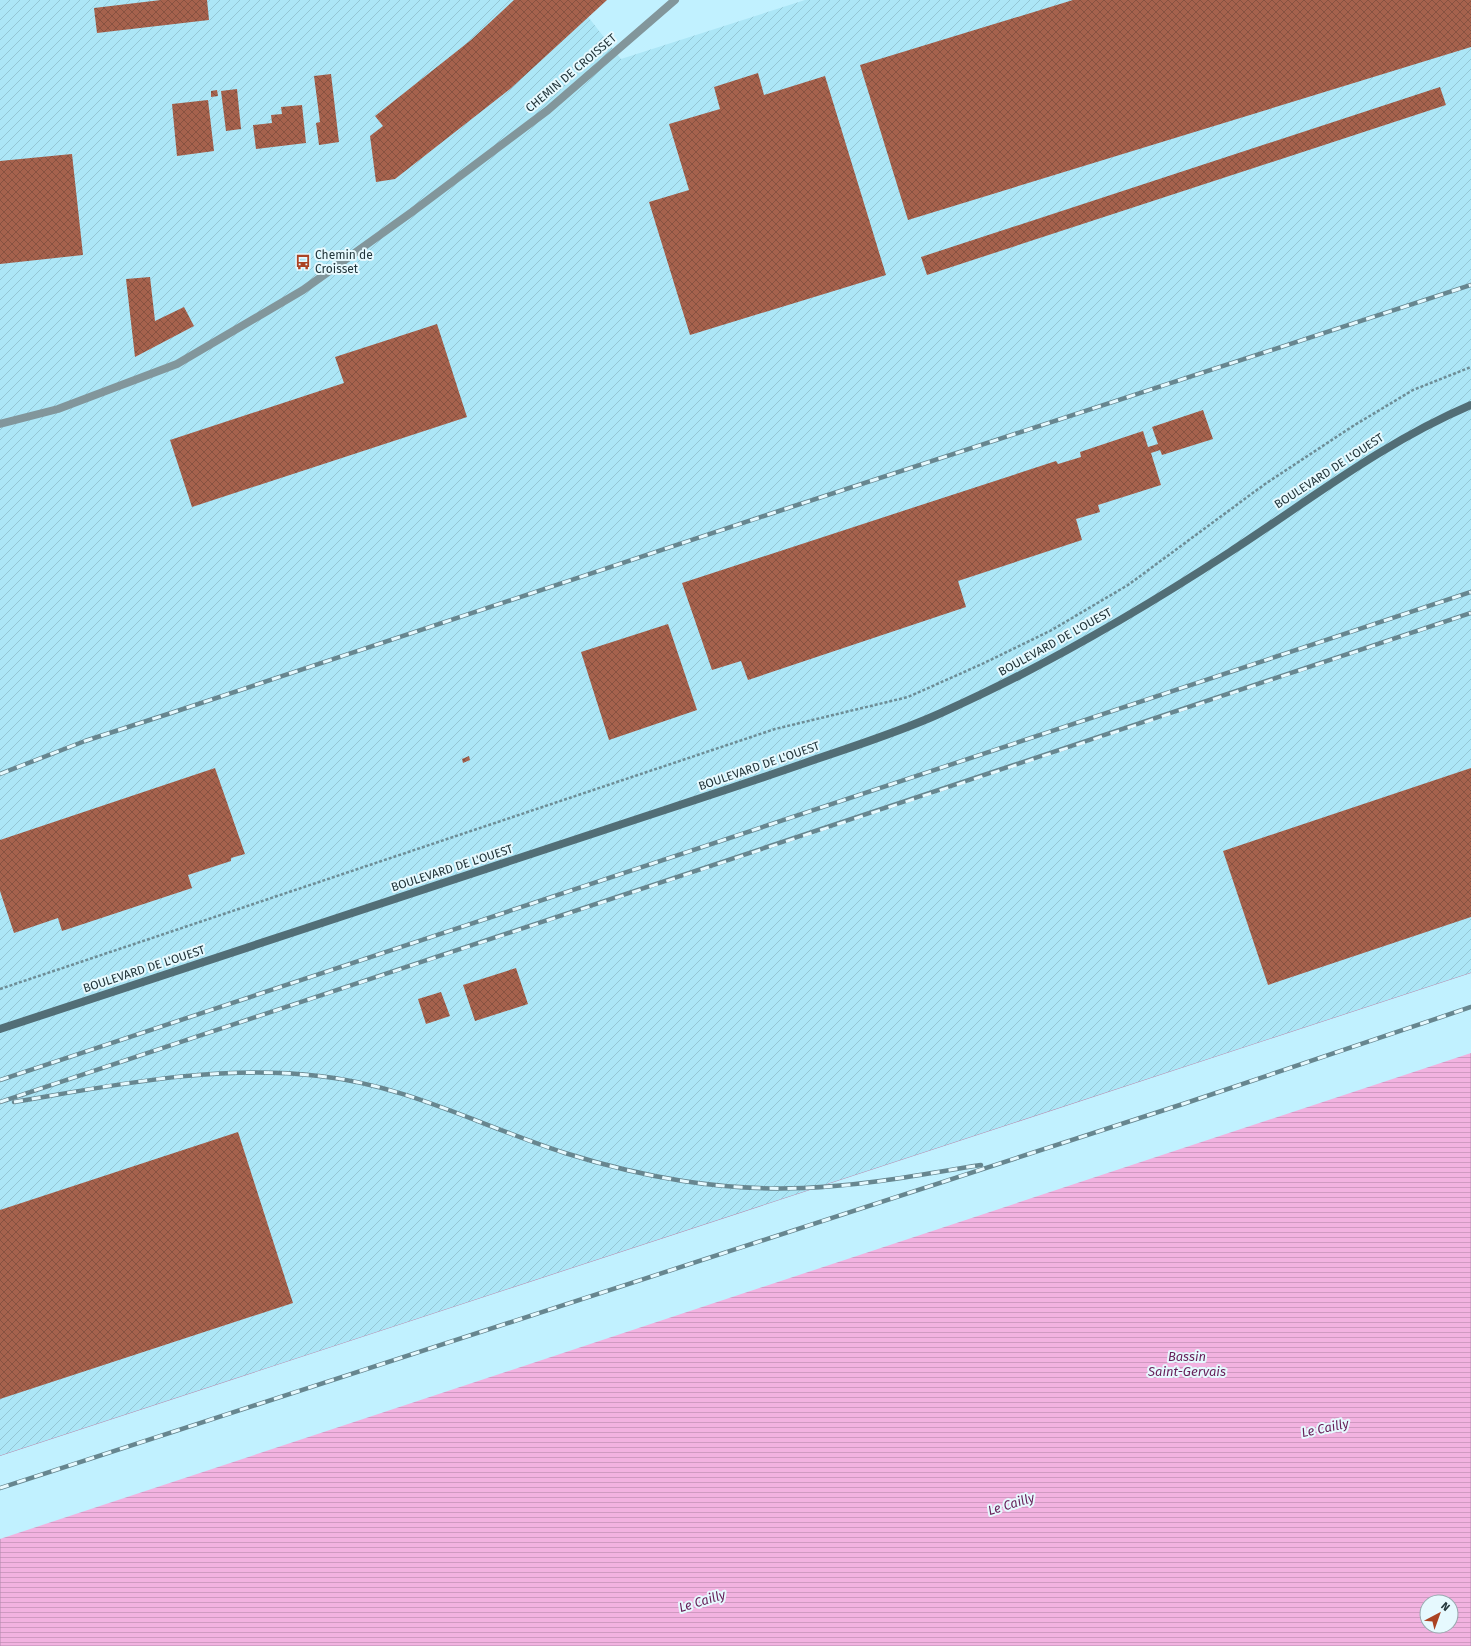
<svg xmlns="http://www.w3.org/2000/svg" width="1471" height="1646" font-family="'Fira Sans',sans-serif">
  <style>
    .industrial { fill: url(#industrial-furrows) }
    .water { fill: url(#water-rules); stroke: #b48cae; fill-rule: evenodd }
    .pier { fill: #c1f1ff }
    .building { fill: url(#building-cross-hatch) }
    .lines { fill: none; stroke-linecap: round; stroke-linejoin: round }
    .path { stroke: #6d8d96; stroke-width: 2.5; stroke-dasharray: 3 2; stroke-linecap: butt }
    .tertiary { stroke: #82969b; stroke-width: 8 }
    .secondary { stroke: #526e76; stroke-width: 8 }
    .rail-casing { stroke: #67868f; stroke-width: 4.5 }
    .rail { stroke: #e6f9fe; stroke-width: 3; stroke-dasharray: 9; stroke-linecap: butt }
    .labels { text-anchor: middle; dominant-baseline: central; stroke-width: 4; stroke-linejoin: round; paint-order: stroke }
    .street-label { font-size: 12px; fill: #22353a; stroke: #e6f9fe }
    .poi-label { font-size: 12px; fill: #22353a; stroke: #e6f9fe; text-anchor: start }
    .water-label { font-size: 13px; font-style: italic; fill: #671f58; stroke: #e6f9fe }
  </style>
  <defs>
    <pattern id="industrial-furrows" width="10" height="10" patternUnits="userSpaceOnUse"><rect width="10" height="10" fill="#ace6f6"/><path d="M-1 1l2-2M0 10L10 0M9 11l2-2" fill="none" stroke="#94c6d4"/></pattern>
    <pattern id="water-rules" width="6" height="5" patternUnits="userSpaceOnUse"><rect width="6" height="5" fill="#f2b2e0"/><path d="M0 2.5h6" fill="none" stroke="#cf9ac1"/></pattern>
    <pattern id="building-cross-hatch" width="8" height="8" patternUnits="userSpaceOnUse"><rect width="8" height="8" fill="#a6624d"/><path d="M0 0l8 8M0 8l8-8" fill="none" stroke="#875241"/></pattern>
  </defs>
  <rect width="100%" height="100%" fill="#c1f1ff"/>
  <polygon class="industrial" points="0,0 575,0 621,59 805,0 1471,0 1471,1106 0,1600"/>
  <path class="water" d="M 1471,973 L 1471,1646 L 0,1646 L 0,1456 ZM 1427,1602 L 1451,1602 L 1451,1626 L 1427,1626 Z"/>
  <polygon class="pier" points="1471,973 1471,1053 0,1539 0,1456"/>
  <g class="building">
    <polygon points="161,0 207,0 209,20 97,33 94,8"/>
    <polygon points="514,0 607,0 510,89 395,179 376,182 370,136 383,126 375,116 471,40"/>
    <polygon points="1073,0 1471,0 1471,47 908,220 860,65"/>
    <polygon points="758,73 764,95 825,76 886,275 690,335 649,202 689,190 669,124 720,109 714,87"/>
    <polygon points="331,74 339,142 319,145 316,123 320,122 314,76"/>
    <polygon points="1440,87 1446,105 927,275 921,257"/>
    <polygon points="237,89 241,129 226,131 221,91"/>
    <polygon points="217,90 218,96 211,97 211,91"/>
    <polygon points="208,100 214,151 177,156 172,104"/>
    <polygon points="302,105 306,143 256,149 253,125 272,123 271,115 282,114 281,107"/>
    <polygon points="72,154 83,255 0,264 0,161"/>
    <polygon points="150,277 155,321 184,307 194,326 135,357 126,279"/>
    <polygon points="437,324 467,417 192,507 170,440 344,383 335,357"/>
    <polygon points="1203,410 1213,439 1162,455 1160,450 1151,453 1161,485 1098,505 1100,512 1076,519 1082,540 958,581 966,607 748,680 741,661 712,670 682,583 1056,461 1058,464 1081,457 1080,452 1143,431 1148,447 1158,444 1152,427"/>
    <polygon points="668,624 697,710 609,740 581,652"/>
    <polygon points="469,756 470,760 463,763 462,759"/>
    <polygon points="215,768 245,854 231,858 231,861 188,875 192,888 62,931 58,918 14,933 0,891 0,840"/>
    <polygon points="1471,768 1471,917 1268,985 1223,851"/>
    <polygon points="516,968 528,1004 475,1021 463,985"/>
    <polygon points="441,992 450,1016 426,1024 418,999"/>
    <polygon points="238,1132 293,1303 0,1399 0,1210"/>
  </g>
  <g class="lines">
    <polyline class="path" points="0,989 775,729 908,697 982,664 1050,631 1128,585 1265,484 1353,426 1413,390 1471,367"/>
    <polyline class="tertiary" points="0,424 58,409 177,364 303,290 412,212 548,110 675,0"/>
    <path class="secondary" d="M 0,1029 C 199,963 399,898 598,832 C 667,809 736,787 805,763 C 851,747 897,733 941,713 C 1042,668 1138,612 1230,552 C 1310,500 1382,443 1471,405"/>
    <defs>
      <g id="rail">
        <polyline points="0,774 85,741 168,714 779,511 1471,285"/>
        <polyline points="0,1080 1471,592"/>
        <path d="M 0,1102 C 490,939 981,778 1471,613"/>
        <path d="M 14,1102 C 115,1085 216,1064 319,1076 C 406,1085 483,1127 565,1153 C 645,1178 720,1191 804,1188 C 864,1186 923,1174 981,1165"/>
        <polyline points="0,1488 1186,1103 1471,1007"/>
      </g>
    </defs>
    <use href="#rail" class="rail-casing"/>
    <use href="#rail" class="rail"/>
  </g>
  <defs>
    <symbol id="bus-bare" viewBox="-9 -9 18 18"><path d="M-5-6H5V4H4V6H2V4H-2V6H-4V4H-5ZM-3.5-4V0h7V-4ZM-3.5 1.2v1.5H-2V1.2ZM2 1.2v1.5H3.5V1.2Z" fill="#ab4323" stroke="#e6f9fe" stroke-width="2.5" paint-order="stroke"/></symbol>
  </defs>
  <g fill-rule="evenodd">
    <use href="#bus-bare" x="292" y="251" width="22" height="22"/>
  </g>
  <g class="labels">
    <g class="street-label">
      <text transform="translate(571 73) rotate(-40)">CHEMIN DE CROISSET</text>
      <text transform="translate(1329 471) rotate(-33)">BOULEVARD DE L'OUEST</text>
      <text transform="translate(1055 642) rotate(-29)">BOULEVARD DE L'OUEST</text>
      <text transform="translate(759 766) rotate(-19)">BOULEVARD DE L'OUEST</text>
      <text transform="translate(452 868) rotate(-18)">BOULEVARD DE L'OUEST</text>
      <text transform="translate(144 969) rotate(-18)">BOULEVARD DE L'OUEST</text>
    </g>
    <g class="poi-label">
      <text x="315" y="255">Chemin de<tspan x="315" dy="14">Croisset</tspan></text>
    </g>
    <g class="water-label">
      <text x="1187" y="1356">Bassin<tspan x="1187" dy="15">Saint-Gervais</tspan></text>
      <text transform="translate(1325 1428) rotate(-12)">Le Cailly</text>
      <text transform="translate(1011 1504) rotate(-17)">Le Cailly</text>
      <text transform="translate(702 1601) rotate(-17)">Le Cailly</text>
    </g>
  </g>
  <g transform="translate(1439 1614) rotate(41)"><circle r="19" fill="#e6f9fe" stroke="#98abb0"/>
  <path d="M0-3L7 15L0 10L-7 15Z" fill="#ab4323"/>
  <text y="-6" font-size="11" font-weight="bold" text-anchor="middle" fill="#22353a">N</text>
  </g>
</svg>
